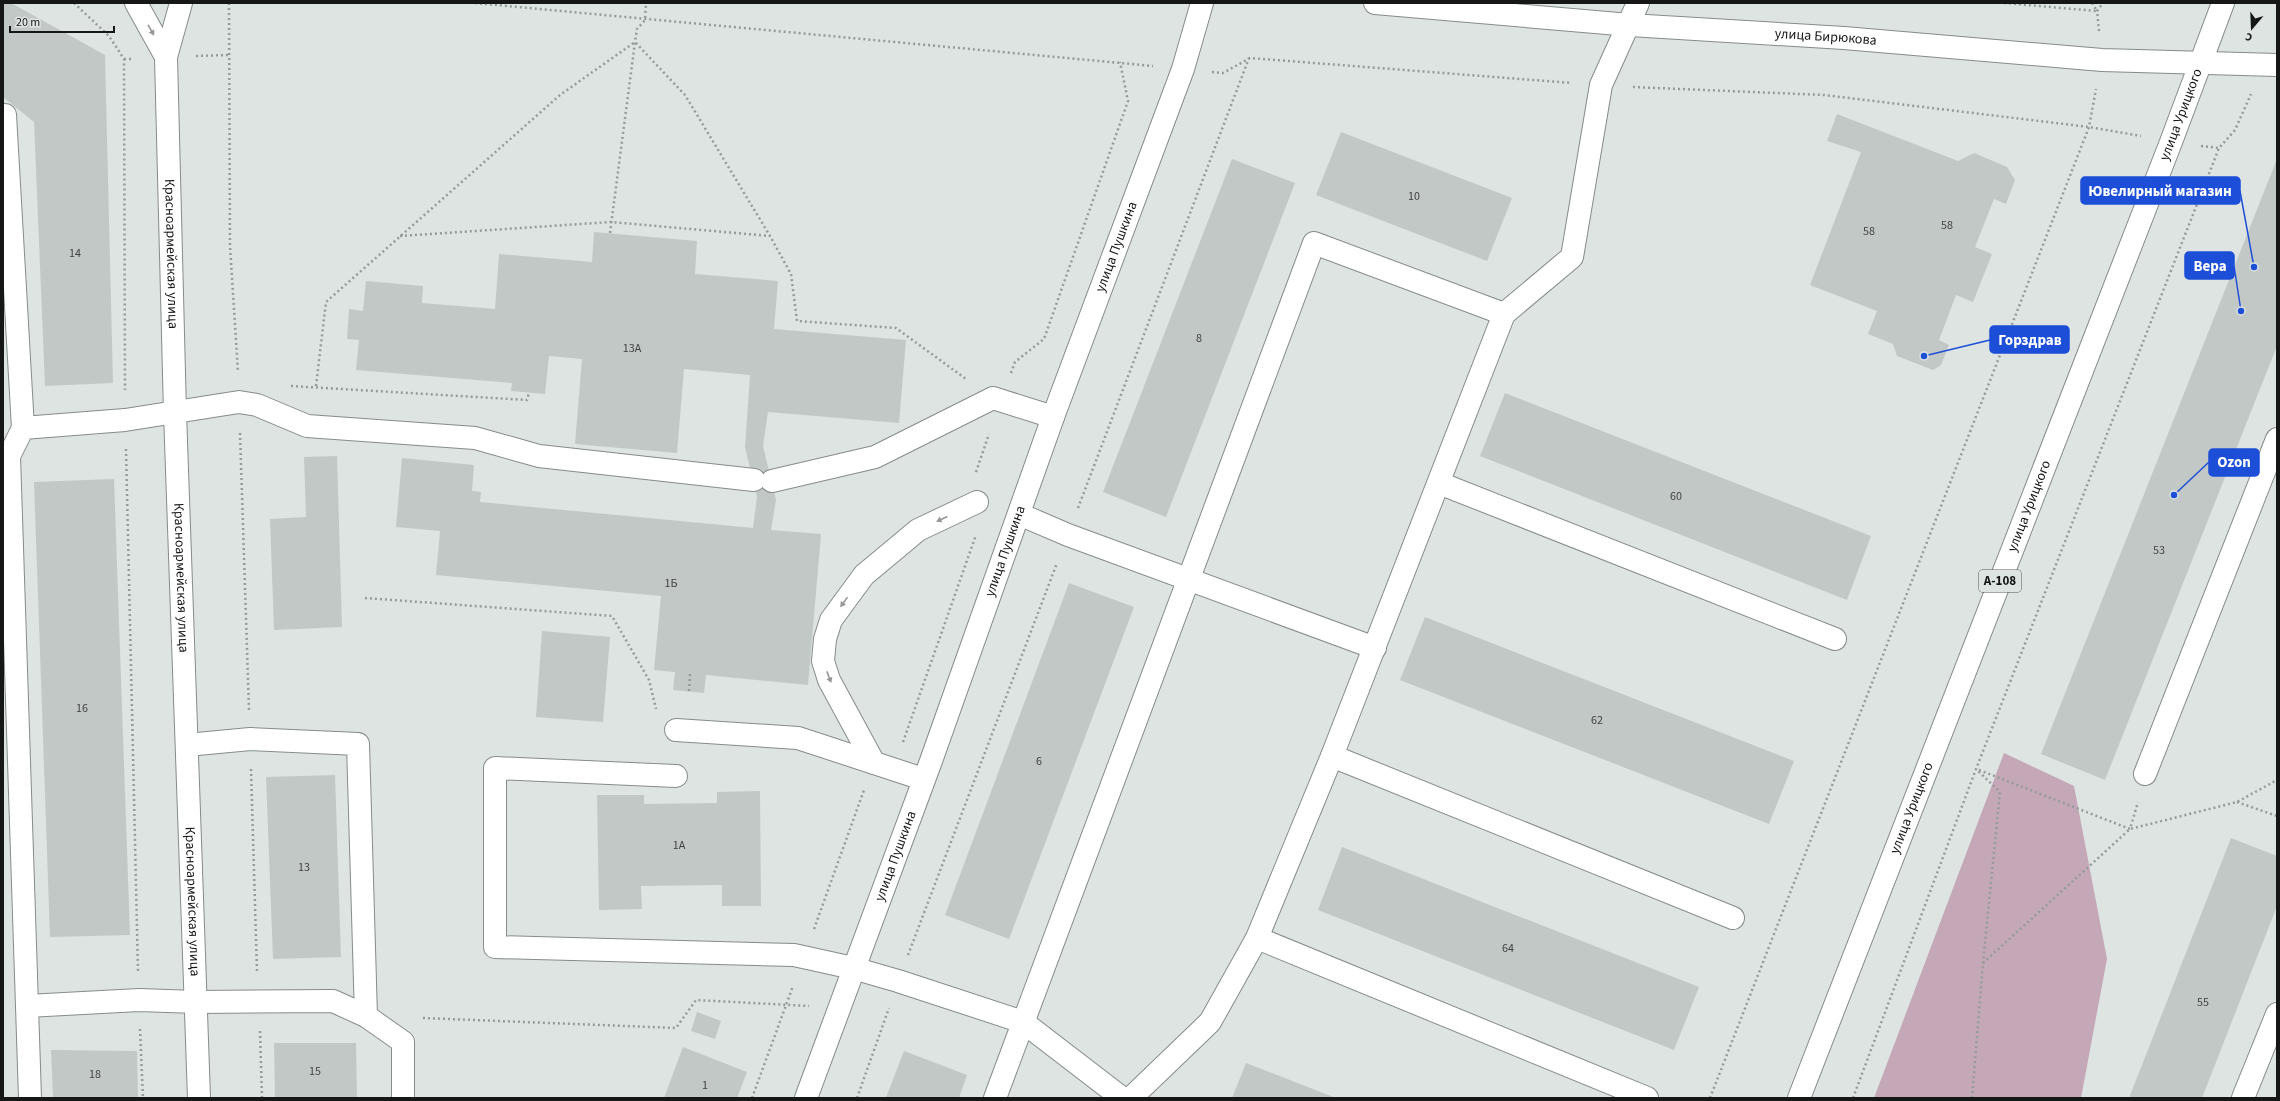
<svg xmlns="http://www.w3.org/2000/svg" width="2280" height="1101" font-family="'Source Sans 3',sans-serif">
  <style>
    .green { fill: #c5a8b8 }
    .building { fill: #c2c8c6 }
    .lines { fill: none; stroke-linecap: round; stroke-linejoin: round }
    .minor-casing { stroke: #858c89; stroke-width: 24 }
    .highway-casing { stroke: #858c89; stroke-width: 24 }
    .path { stroke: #969b99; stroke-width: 2.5; stroke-dasharray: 2 3; stroke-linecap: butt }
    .minor { stroke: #fff; stroke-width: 22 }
    .highway { stroke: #fff; stroke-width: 22 }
    .oneway { fill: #969796 }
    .labels { text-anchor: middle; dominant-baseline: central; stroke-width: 3; stroke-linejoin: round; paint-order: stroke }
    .number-label { font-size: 12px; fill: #404342 }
    .shield { fill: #dde4e2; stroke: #515453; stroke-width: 1 }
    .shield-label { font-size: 13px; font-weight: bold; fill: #151716 }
    .street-label { font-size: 14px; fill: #151716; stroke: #dde4e2 }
    .leader { fill: none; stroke: #1d4ed8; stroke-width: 1.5 }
    .callout-dot { fill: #1d4ed8; stroke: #dde4e2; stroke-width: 1.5 }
    .callout { fill: #1d4ed8; stroke: #1d4ed8; stroke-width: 1.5 }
    .callout-label { font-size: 15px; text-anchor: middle; font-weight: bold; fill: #fff }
  </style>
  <rect width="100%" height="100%" fill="#dde4e2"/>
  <polygon class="green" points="2004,753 2074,786 2107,959 2081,1098 1874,1098"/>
  <g class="building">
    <polygon points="6,3 11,3 105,55 113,383 45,386 34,122 3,97 3,4"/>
    <polygon points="1837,114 1958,161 1974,153 2007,167 2015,180 2006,204 1994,199 1975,247 1992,254 1973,302 1956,295 1939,340 1949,345 1941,365 1933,370 1897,356 1893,344 1868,334 1877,311 1810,285 1861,152 1827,141"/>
    <polygon points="1341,132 1512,198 1487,261 1316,195"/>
    <polygon points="1232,159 1295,183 1166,517 1103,492"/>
    <polygon points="2277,159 2277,346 2105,780 2041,754"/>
    <polygon points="594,232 697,241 695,274 778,281 774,329 906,340 899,423 768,412 763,446 776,500 771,530 821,534 808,685 706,675 704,693 673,690 675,672 654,670 661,596 436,575 440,531 396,527 402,458 474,465 472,491 481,492 480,502 753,528 757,497 745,447 750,375 684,369 677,453 575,444 582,359 549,356 545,394 511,391 512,383 356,370 359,340 347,339 349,309 363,311 366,281 423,286 422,303 495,309 499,254 592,262"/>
    <polygon points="1505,393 1871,536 1847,600 1480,456"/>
    <polygon points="337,456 342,627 274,630 270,519 306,517 304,457"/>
    <polygon points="114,479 130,935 50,937 34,482"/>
    <polygon points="1069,583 1134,607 1009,939 945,915"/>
    <polygon points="1425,617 1794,761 1769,824 1400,680"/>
    <polygon points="542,631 610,637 603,722 536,717"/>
    <polygon points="335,775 341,957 273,959 266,777"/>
    <polygon points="760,791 761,906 722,906 722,885 641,886 642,909 599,910 597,795 644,795 644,804 717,803 717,792"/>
    <polygon points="2231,838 2277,856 2277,906 2202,1098 2129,1098"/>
    <polygon points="1342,847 1699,987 1674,1050 1318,910"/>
    <polygon points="697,1012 721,1021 715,1039 691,1031"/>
    <polygon points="274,1043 356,1043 357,1098 275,1098"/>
    <polygon points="683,1047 747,1072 737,1098 664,1098"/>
    <polygon points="51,1050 137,1051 138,1098 53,1098"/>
    <polygon points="904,1051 967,1075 959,1098 886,1098"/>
    <polygon points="1246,1063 1336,1098 1232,1098"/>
  </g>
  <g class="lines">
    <defs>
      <g id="minor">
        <polyline points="136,3 166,57"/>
        <path id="s1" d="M 181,3 L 166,57 L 175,413 L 199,1098"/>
        <path id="s2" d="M 1375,3 L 1630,25 L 1844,38 L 2102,60 L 2277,65"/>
        <polyline points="3,116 5,115 23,428"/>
        <polyline points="772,481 875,457 993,398 1053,417"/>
        <polyline points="1439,483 1835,639"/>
        <polyline points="1019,514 1068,535 1375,648"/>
        <polyline points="676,730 798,738 923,779"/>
        <polyline points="187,745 250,739 358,744 366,1016"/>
        <polyline points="1332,756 1733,918"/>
        <polyline points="874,763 829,680 823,661 825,639 831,620 864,575 918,530 977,502"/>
        <polyline points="2145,774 2277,439"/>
        <polyline points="676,776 495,768 495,947 794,955 853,968 898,981 1023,1022 1122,1098"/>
        <polyline points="1257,938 1647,1098"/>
        <polyline points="27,1006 139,1000 196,1002 333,1001 366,1016 403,1042 403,1098"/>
        <polyline points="30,1098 9,456 23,428 125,420 239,402 257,405 307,426 475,438 539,456 754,480"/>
        <path id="s3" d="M 806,1098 L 931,761 L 1053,417 L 1183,69 L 1202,3"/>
        <polyline points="995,1098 1314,243 1504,314"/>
        <polyline points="1131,1098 1210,1022 1257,938 1332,756 1504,314 1572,257 1601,85 1638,3"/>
        <polyline points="2243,1098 2277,1014"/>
      </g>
      <g id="highway">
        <path id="s4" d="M 1799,1098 L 2171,142 L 2223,3"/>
      </g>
    </defs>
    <use href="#minor" class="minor-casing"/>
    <use href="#highway" class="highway-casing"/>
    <g class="path">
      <polyline points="74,3 109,36 124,59 125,390"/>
      <polyline points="229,3 230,246 238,372"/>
      <polyline points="475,3 1153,66"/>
      <polyline points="2004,3 2097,11"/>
      <polyline points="2092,3 2097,11"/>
      <polyline points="2099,31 2097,11 2103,3"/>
      <polyline points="196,56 228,55"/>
      <polyline points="124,59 133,59"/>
      <polyline points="1212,72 1223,73 1250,58 1572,83"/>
      <polyline points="1633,87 1824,95 2089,127 2141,136"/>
      <polyline points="2201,146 2219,148"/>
      <polyline points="610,233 635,42 637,29 645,20 646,3"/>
      <polyline points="400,236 611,222 770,236"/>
      <polyline points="1011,373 1015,362 1044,339 1128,101 1120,62"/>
      <polyline points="291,386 527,400 529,393"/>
      <polyline points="316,386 326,302 560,95 635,42 685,95 770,236 791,274 797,321 896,328 966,379"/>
      <polyline points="240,433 249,710"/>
      <polyline points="126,449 138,972"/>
      <polyline points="976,472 989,434"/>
      <polyline points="1078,508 1249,58"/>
      <polyline points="365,598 612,616 649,680 656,709"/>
      <polyline points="689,691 690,674"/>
      <polyline points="903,742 976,535"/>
      <polyline points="251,769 257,972"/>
      <polyline points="1979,770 2130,829 2138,802"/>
      <polyline points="2237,802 2277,816"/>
      <polyline points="814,929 864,790"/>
      <polyline points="908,955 1057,563"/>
      <polyline points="1983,963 2130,829 2237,802 2277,780"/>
      <polyline points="423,1018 676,1028 696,1000 809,1006"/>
      <polyline points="140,1029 143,1098"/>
      <polyline points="260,1031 262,1098"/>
      <polyline points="752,1098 793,986"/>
      <polyline points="857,1098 889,1008"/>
      <polyline points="1710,1098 2089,127 2096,89"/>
      <polyline points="1853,1098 1976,769 2219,148 2235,130 2251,94"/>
      <polyline points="1972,1098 1983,963 2000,792 1976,769"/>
    </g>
    <use href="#minor" class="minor"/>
    <use href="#highway" class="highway"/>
  </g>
  <defs><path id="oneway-solid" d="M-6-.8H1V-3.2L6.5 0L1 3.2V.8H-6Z"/></defs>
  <g class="oneway">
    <use href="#oneway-solid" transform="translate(151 30) rotate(60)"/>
    <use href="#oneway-solid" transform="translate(942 519) rotate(155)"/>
    <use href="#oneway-solid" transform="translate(844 602) rotate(126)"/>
    <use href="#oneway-solid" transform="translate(829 677) rotate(69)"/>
  </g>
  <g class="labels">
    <g class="number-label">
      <text x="1414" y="196">10</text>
      <text x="1947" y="225">58</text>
      <text x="1869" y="231">58</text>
      <text x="75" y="253">14</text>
      <text x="1199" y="338">8</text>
      <text x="632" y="348">13А</text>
      <text x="1676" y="496">60</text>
      <text x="2159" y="550">53</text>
      <text x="671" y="583">1Б</text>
      <text x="82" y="708">16</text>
      <text x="1597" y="720">62</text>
      <text x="1039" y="761">6</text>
      <text x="679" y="845">1А</text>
      <text x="304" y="867">13</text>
      <text x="1508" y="948">64</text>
      <text x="2203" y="1002">55</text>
      <text x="315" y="1071">15</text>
      <text x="95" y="1074">18</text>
      <text x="705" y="1085">1</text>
    </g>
    <rect class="shield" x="1979" y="570" width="42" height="22" rx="3"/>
    <g class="shield-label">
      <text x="2000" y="581">А-108</text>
    </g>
    <g class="street-label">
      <text stroke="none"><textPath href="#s2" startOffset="452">улица Бирюкова</textPath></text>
      <text stroke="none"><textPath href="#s4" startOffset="1055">улица Урицкого</textPath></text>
      <text stroke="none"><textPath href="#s3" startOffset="906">улица Пушкина</textPath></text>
      <text stroke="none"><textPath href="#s1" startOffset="253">Красноармейская улица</textPath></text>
      <text stroke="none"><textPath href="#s4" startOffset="635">улица Урицкого</textPath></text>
      <text stroke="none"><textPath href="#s3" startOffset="582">улица Пушкина</textPath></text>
      <text stroke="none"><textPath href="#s1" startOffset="577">Красноармейская улица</textPath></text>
      <text stroke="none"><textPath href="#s4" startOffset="311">улица Урицкого</textPath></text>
      <text stroke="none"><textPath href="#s3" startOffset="258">улица Пушкина</textPath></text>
      <text stroke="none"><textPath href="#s1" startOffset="901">Красноармейская улица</textPath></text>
    </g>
  </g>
  <path class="leader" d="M2254 267L2240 191M2241 311L2234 266M1924 356L1990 340M2174 495L2209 462"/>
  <g class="callout-dot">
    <circle cx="2254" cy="267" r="4"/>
    <circle cx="2241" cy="311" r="4"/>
    <circle cx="1924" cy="356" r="4"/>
    <circle cx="2174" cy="495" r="4"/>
  </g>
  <g class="callout">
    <rect x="2081" y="177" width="159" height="27" rx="4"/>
    <rect x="2185" y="252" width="49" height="27" rx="4"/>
    <rect x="1990" y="326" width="79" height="27" rx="4"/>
    <rect x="2209" y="449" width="50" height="27" rx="4"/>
  </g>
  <g class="callout-label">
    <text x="2160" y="196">Ювелирный магазин</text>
    <text x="2210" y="271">Вера</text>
    <text x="2030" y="345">Горздрав</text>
    <text x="2234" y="467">Ozon</text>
  </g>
  <rect width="2280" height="1101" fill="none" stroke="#151716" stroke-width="8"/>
  <g transform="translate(2252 28) rotate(199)" stroke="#dde4e2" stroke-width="3" paint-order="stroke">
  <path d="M0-3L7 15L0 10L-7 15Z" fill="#151716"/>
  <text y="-6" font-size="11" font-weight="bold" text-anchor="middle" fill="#151716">С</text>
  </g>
  <path d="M10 26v6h104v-6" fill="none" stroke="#151716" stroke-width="2"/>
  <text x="16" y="26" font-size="12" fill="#151716" stroke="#dde4e2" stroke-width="3" paint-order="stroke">20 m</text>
</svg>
